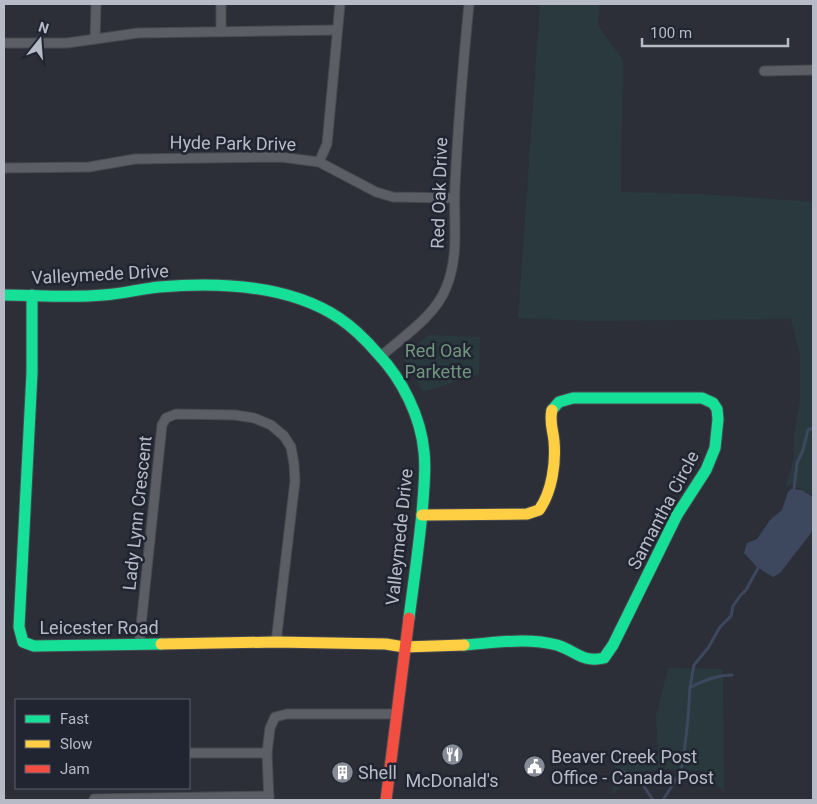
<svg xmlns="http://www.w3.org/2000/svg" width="817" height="804" font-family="Roboto,sans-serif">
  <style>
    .green { fill: #2a393d }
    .water { fill: #3d485f }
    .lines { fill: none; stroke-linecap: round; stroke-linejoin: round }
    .stream { stroke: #3d485f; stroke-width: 3 }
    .street-casing { stroke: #484a50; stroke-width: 11 }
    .fast-casing { stroke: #484a50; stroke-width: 13 }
    .slow-casing { stroke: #484a50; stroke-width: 13 }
    .jam-casing { stroke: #484a50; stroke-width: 13 }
    .street { stroke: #5c5e65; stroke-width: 9 }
    .fast { stroke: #16e098; stroke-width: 11 }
    .slow { stroke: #ffcf43; stroke-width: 11 }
    .jam { stroke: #f24e42; stroke-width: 11 }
    .labels { text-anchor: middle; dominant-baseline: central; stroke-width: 5; stroke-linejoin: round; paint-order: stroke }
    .street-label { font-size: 18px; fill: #b7bbc7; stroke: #202531 }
    .park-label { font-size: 18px; fill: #71957d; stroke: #202531 }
    .poi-label { font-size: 18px; fill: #b7bbc7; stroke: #202531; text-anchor: start }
  </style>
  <rect width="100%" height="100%" fill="#2c2f37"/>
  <g class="green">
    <polygon points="540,4 599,4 598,26 623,60 621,192 703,194 813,202 813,495 791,484 785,489 794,457 794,434 800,402 800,355 791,319 593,321 518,318"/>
    <polygon points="429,335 480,337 479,374 423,392 402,356"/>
    <polygon points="668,668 723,669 724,792 704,771 666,769 637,772 612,795 616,756 658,755 656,716"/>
  </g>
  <polygon class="water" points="791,489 802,490 813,497 813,527 811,533 780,573 773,577 757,567 744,553 747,543 757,539 770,520 782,510 788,492"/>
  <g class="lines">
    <g class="stream">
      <polyline points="794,489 797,463 803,450 808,430 813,428"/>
      <path d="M 691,687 C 704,680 717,675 732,675"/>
      <polyline points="621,770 641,782 653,800"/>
      <polyline points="663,800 680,773 683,762 688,719 690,687 694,665 708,648 720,627 731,616 733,606 740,596 746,590 758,568"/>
    </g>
    <defs>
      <g id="street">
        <polyline points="221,4 221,31"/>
        <polyline points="95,39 96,4"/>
        <polyline points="4,43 67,43 138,33 337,30"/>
        <polyline points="764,71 813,70"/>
        <polyline points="319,162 327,144 340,4"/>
        <polyline points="4,168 89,167 135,159 281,157 319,162 376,192 393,197 454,198"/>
        <path d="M 381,356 C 403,337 435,316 446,288 C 460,254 453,221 455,186 C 458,125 463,65 469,4"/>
        <polyline points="139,645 162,425 166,418 176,414 235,415 254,418 271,425 284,436 291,447 294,464 295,481 276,642"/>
        <polyline points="189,753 267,753 270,728 275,717 287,714 397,714"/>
        <polyline points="267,753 269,800"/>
        <polyline points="94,799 269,796"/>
      </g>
      <g id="fast">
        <path d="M 4,295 C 37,295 70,298 103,295 C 122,294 140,289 159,287 C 218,282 288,284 339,318 C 354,328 366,340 378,354 C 402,379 421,417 424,452 C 426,468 424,485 423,501 C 420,540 414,579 409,618"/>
        <polyline points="32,295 32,373 19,627 23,642 34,646 161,644"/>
        <path d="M 464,645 C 494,643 528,637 557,645 C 576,651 582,663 604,658 L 613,645 L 677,515 L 706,470 L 715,448 L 718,419 L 717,409 L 713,403 L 702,398 L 573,398 L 559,402 L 552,410"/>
      </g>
      <g id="slow">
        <path d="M 422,515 L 527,514 L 539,510 C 552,492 556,463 554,441 C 553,430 549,421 552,410"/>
        <polyline points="161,644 276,642 386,644 404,647 464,645"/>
      </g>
      <polyline id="jam" points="386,800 409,618"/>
    </defs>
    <use href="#street" class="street-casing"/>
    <use href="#fast" class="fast-casing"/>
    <use href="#slow" class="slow-casing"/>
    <use href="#jam" class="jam-casing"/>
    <use href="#street" class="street"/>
    <use href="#fast" class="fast"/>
    <use href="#slow" class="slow"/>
    <use href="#jam" class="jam"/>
  </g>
  <defs>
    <symbol id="restaurant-disc" viewBox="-11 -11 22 22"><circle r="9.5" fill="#868a95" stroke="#202531"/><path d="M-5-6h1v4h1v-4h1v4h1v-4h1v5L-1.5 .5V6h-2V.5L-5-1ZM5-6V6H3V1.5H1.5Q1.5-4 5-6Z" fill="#fff"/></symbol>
    <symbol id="civic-disc" viewBox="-11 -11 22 22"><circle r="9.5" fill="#868a95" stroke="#202531"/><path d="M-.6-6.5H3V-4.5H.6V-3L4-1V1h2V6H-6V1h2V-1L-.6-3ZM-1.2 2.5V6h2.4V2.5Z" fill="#fff"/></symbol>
    <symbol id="building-disc" viewBox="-11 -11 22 22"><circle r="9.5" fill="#868a95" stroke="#202531"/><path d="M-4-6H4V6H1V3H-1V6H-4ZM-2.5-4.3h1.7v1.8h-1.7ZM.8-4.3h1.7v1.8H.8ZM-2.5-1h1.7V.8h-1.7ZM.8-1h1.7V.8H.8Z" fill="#fff"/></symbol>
  </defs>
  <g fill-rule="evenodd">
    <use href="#restaurant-disc" x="440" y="742" width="25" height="25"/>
    <use href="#civic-disc" x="522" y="754" width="25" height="25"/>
    <use href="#building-disc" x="330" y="760" width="25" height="25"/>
  </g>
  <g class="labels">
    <g class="street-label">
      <text transform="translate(233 143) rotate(1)">Hyde Park Drive</text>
      <text transform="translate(439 193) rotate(-88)">Red Oak Drive</text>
      <text transform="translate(100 274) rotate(-3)">Valleymede Drive</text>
      <text transform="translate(663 510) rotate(-62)">Samantha Circle</text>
      <text transform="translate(137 513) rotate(-84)">Lady Lynn Crescent</text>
      <text transform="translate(399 537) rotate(-84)">Valleymede Drive</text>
      <text x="99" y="627">Leicester Road</text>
    </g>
    <g class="park-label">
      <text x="438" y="350">Red Oak<tspan x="438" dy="21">Parkette</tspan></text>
    </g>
    <g class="poi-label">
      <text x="551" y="756">Beaver Creek Post<tspan x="551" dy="21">Office - Canada Post</tspan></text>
      <text x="358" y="772">Shell</text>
      <text x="452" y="780" text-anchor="middle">McDonald's</text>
    </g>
  </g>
  <rect width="817" height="804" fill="none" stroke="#b7bbc7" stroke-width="10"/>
  <rect x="15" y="699" width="175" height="90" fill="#202531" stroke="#5c616d"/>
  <rect x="25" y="715" width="25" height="8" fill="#16e098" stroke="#5c616d"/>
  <text x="60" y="724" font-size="15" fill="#b7bbc7">Fast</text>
  <rect x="25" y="740" width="25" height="8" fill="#ffcf43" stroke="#5c616d"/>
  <text x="60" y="749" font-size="15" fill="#b7bbc7">Slow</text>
  <rect x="25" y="765" width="25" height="8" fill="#f24e42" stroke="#5c616d"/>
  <text x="60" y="774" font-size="15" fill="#b7bbc7">Jam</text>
  <g transform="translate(40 40) rotate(17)" stroke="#202531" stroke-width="4" paint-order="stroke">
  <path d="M0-4L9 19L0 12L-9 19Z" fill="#b7bbc7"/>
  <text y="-8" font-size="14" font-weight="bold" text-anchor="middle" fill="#b7bbc7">N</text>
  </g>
  <path d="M642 38v8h146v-8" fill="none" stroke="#b7bbc7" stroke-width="2.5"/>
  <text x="650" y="38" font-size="15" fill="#b7bbc7" stroke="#202531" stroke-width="4" paint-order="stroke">100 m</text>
</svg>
